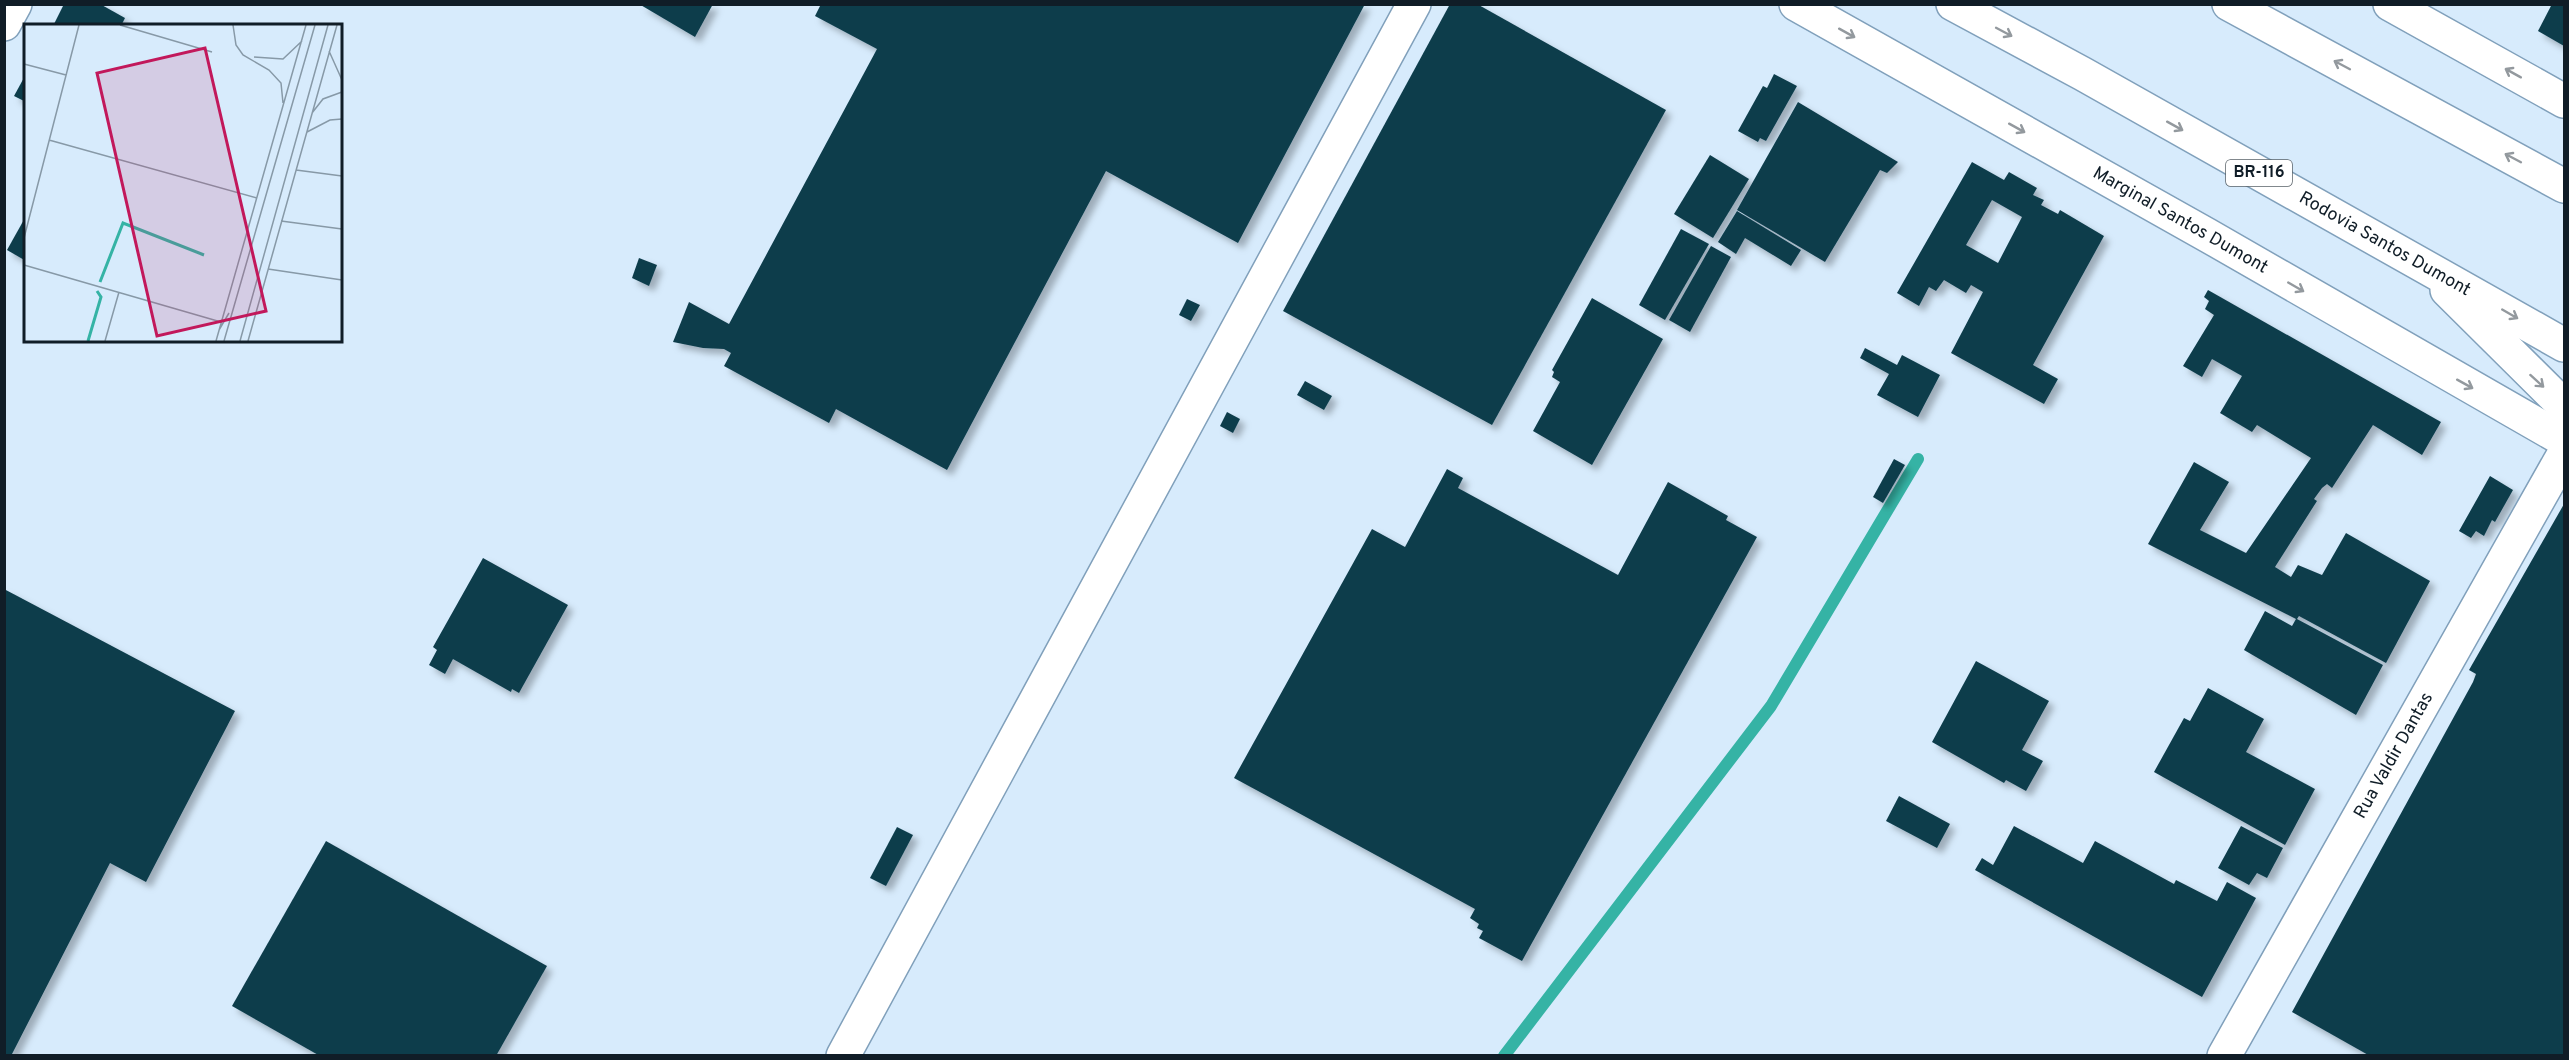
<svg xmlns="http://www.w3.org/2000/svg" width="2569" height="1060" font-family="Overpass,sans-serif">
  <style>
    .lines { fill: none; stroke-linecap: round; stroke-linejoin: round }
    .stream { stroke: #35b3a5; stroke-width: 12 }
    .building { fill: #0f3d4c; fill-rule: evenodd; filter: url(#shadow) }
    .street-casing { stroke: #80a0bb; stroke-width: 36 }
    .secondary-casing { stroke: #80a0bb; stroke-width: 36 }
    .highway-casing { stroke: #80a0bb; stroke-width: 36 }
    .street { stroke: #fff; stroke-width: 33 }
    .secondary { stroke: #fff; stroke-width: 33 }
    .highway { stroke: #fff; stroke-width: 33 }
    .oneway { stroke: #93999e }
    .labels { text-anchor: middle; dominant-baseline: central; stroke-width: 6; stroke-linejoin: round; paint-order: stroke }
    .shield { fill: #fff; stroke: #586168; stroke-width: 1.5 }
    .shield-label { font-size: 16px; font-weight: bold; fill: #101d27 }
    .street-label { font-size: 18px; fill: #101d27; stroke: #fff }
    .inset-river { fill: none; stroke: #35b3a5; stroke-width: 3 }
    .inset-road { fill: none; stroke: #8799a7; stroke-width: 1.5 }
    .view { fill: #c2185b; fill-opacity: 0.15; stroke: #c2185b; stroke-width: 3 }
    .inset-edge { fill: none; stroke: #101d27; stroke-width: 3 }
  </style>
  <defs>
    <filter id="shadow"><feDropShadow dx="5.5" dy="5.5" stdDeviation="3" flood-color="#0004"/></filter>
  </defs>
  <rect width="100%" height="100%" fill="#d7ebfc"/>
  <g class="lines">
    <polyline class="stream" points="1504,1056 1771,706 1918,459"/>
  </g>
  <g class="building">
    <polygon points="64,4 100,4 125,18 121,26 53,26"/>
    <polygon points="639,4 713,4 695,37"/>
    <polygon points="821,4 1365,4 1238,243 1106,171 947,470 836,409 829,423 724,366 731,353 724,349 703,348 673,342 689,302 729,324 877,49 815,16"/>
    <polygon points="1450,4 1477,4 1666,110 1492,425 1283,311"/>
    <polygon points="2552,4 2564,4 2564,46 2538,31"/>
    <polygon points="26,74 26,102 14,96"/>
    <polygon points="1774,74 1797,86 1766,141 1760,138 1758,142 1738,131 1763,86 1767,88"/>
    <polygon points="1798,102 1898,162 1887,173 1880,170 1825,262 1737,210"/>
    <polygon points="1710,155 1749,179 1713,238 1674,214"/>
    <path d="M 1972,162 L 2004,180 L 2009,172 L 2037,188 L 2033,195 L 2044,200 L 2041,205 L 2058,214 L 2060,210 L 2104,236 L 2033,365 L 2058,379 L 2044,404 L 1951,353 L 1983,292 L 1971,285 L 1966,293 L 1944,280 L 1936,291 L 1929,287 L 1919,306 L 1897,293 ZM 1992,200 L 2022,217 L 1998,263 L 1966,245 Z"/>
    <polygon points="1737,211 1801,250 1791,266 1745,238 1736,254 1718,242"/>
    <polygon points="26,216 26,261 7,250"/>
    <polygon points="1681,229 1709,244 1665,320 1639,305"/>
    <polygon points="1711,246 1731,257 1690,332 1669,320"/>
    <polygon points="639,258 657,265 649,286 632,278"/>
    <polygon points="2208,290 2441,422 2422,455 2373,425 2332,488 2327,484 2322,488 2314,499 2317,501 2275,567 2291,577 2298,565 2322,575 2346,533 2430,581 2386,663 2299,616 2297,619 2383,665 2356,715 2244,650 2265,611 2292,626 2296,619 2148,544 2194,462 2229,482 2200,530 2246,553 2311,458 2257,425 2252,432 2220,413 2242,376 2212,359 2202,377 2183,366 2214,315 2205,309 2209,301 2204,297"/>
    <polygon points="1592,298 1663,339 1592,465 1533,431 1560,382 1552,377 1554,372 1552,370"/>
    <polygon points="1187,299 1200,305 1191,321 1179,315"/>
    <polygon points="1865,348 1897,365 1902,355 1940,375 1918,417 1877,395 1889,374 1860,358"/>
    <polygon points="1305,381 1332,396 1324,410 1297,395"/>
    <polygon points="1227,412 1240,419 1233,433 1220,426"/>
    <polygon points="1894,459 1905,465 1883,503 1873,497"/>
    <polygon points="1447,469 1463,478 1458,488 1618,575 1668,482 1728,516 1726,520 1757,537 1522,961 1479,938 1483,931 1477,928 1479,924 1470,918 1475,909 1234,778 1372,529 1405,547"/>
    <polygon points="2490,476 2513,490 2495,522 2492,520 2484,536 2476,531 2471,538 2459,531"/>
    <polygon points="2564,504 2564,1056 2370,1056 2292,1012 2473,682 2476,674 2469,670"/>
    <polygon points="483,558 568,605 519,693 512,689 511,692 453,659 445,674 429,665 437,650 433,647"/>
    <polygon points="4,589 235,711 146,882 110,863 11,1056 4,1056"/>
    <polygon points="1976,661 2049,701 2022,750 2043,761 2026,791 2006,780 2004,783 1932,742"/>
    <polygon points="2208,688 2264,719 2246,752 2315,789 2285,845 2154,772 2184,718 2190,721"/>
    <polygon points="1899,796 1950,824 1937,848 1886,821"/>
    <polygon points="2014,826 2083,863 2095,841 2174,884 2176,880 2217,901 2227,882 2256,898 2202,997 1975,870 1982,858 1993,865"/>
    <polygon points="2241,826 2283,848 2267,878 2257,873 2249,885 2218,868"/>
    <polygon points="897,827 913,835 886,886 870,878"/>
    <polygon points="326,841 547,966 496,1056 320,1056 232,1006"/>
  </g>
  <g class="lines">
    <defs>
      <g id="street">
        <polyline points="4,24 15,4"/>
        <polyline points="843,1056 1414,4"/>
        <path id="s1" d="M 2224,1056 L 2564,454"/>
      </g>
      <g id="secondary">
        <path id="s2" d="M 1796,4 L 2207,235 L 2564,440"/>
        <polyline points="2390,4 2564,101"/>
      </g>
      <g id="highway">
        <path id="s3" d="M 1953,4 L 2083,74 L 2564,345"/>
        <polyline points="2229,4 2564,186"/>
        <polyline points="2447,290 2564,406"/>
      </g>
    </defs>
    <use href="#street" class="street-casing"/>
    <use href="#secondary" class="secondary-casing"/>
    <use href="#highway" class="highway-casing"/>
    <use href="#street" class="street"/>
    <use href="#secondary" class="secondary"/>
    <use href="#highway" class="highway"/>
  </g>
  <defs><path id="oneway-shaft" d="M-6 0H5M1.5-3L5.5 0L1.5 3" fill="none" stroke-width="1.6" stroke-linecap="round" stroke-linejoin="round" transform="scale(1.5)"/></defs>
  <g class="oneway">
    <use href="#oneway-shaft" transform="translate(2004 32) rotate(28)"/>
    <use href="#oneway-shaft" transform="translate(1847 33) rotate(29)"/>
    <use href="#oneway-shaft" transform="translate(2342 65) rotate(-152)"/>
    <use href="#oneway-shaft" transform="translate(2513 73) rotate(-151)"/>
    <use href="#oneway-shaft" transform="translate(2175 126) rotate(29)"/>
    <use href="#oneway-shaft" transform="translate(2017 128) rotate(29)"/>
    <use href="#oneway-shaft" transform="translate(2513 158) rotate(-152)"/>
    <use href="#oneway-shaft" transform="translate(2296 287) rotate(30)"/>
    <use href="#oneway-shaft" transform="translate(2510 314) rotate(30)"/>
    <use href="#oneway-shaft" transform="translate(2537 381) rotate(42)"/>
    <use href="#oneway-shaft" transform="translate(2465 384) rotate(29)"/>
  </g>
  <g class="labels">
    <rect class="shield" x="2226" y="160" width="66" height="26" rx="4.5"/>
    <g class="shield-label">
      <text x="2259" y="173">BR-116</text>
    </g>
    <g class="street-label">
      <text stroke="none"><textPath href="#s2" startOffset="441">Marginal Santos Dumont</textPath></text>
      <text stroke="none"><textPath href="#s3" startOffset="494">Rodovia Santos Dumont</textPath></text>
      <text stroke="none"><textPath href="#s1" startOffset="345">Rua Valdir Dantas</textPath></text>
    </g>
  </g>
  <g transform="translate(24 24)">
    <rect width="318" height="318" fill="#d7ebfc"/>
    <path class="inset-river" d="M 76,258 L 99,199 L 180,231M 64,317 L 77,273 L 73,267"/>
    <path class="inset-road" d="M 96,1 L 188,28M 209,1 L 212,21 L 219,31 L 245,46 L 257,59 L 259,79M 305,27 L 318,56M 230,33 L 259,35 L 278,17M 0,40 L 42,51M 288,89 L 299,75 L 318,68M 283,108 L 306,96 L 318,95M 25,116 L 233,174M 272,146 L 318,152M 257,197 L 318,205M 0,214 L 55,1M 0,241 L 197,298M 244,245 L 318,256M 195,306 L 205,289M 81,317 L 95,268M 192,317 L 282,1M 200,317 L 291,1M 216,317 L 304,1M 224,317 L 313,1"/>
    <path class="view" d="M 181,24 L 242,287 L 133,312 L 73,49 Z"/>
    <rect width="318" height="318" class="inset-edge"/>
  </g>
  <rect width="2569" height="1060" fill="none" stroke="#101d27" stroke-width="12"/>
</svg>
